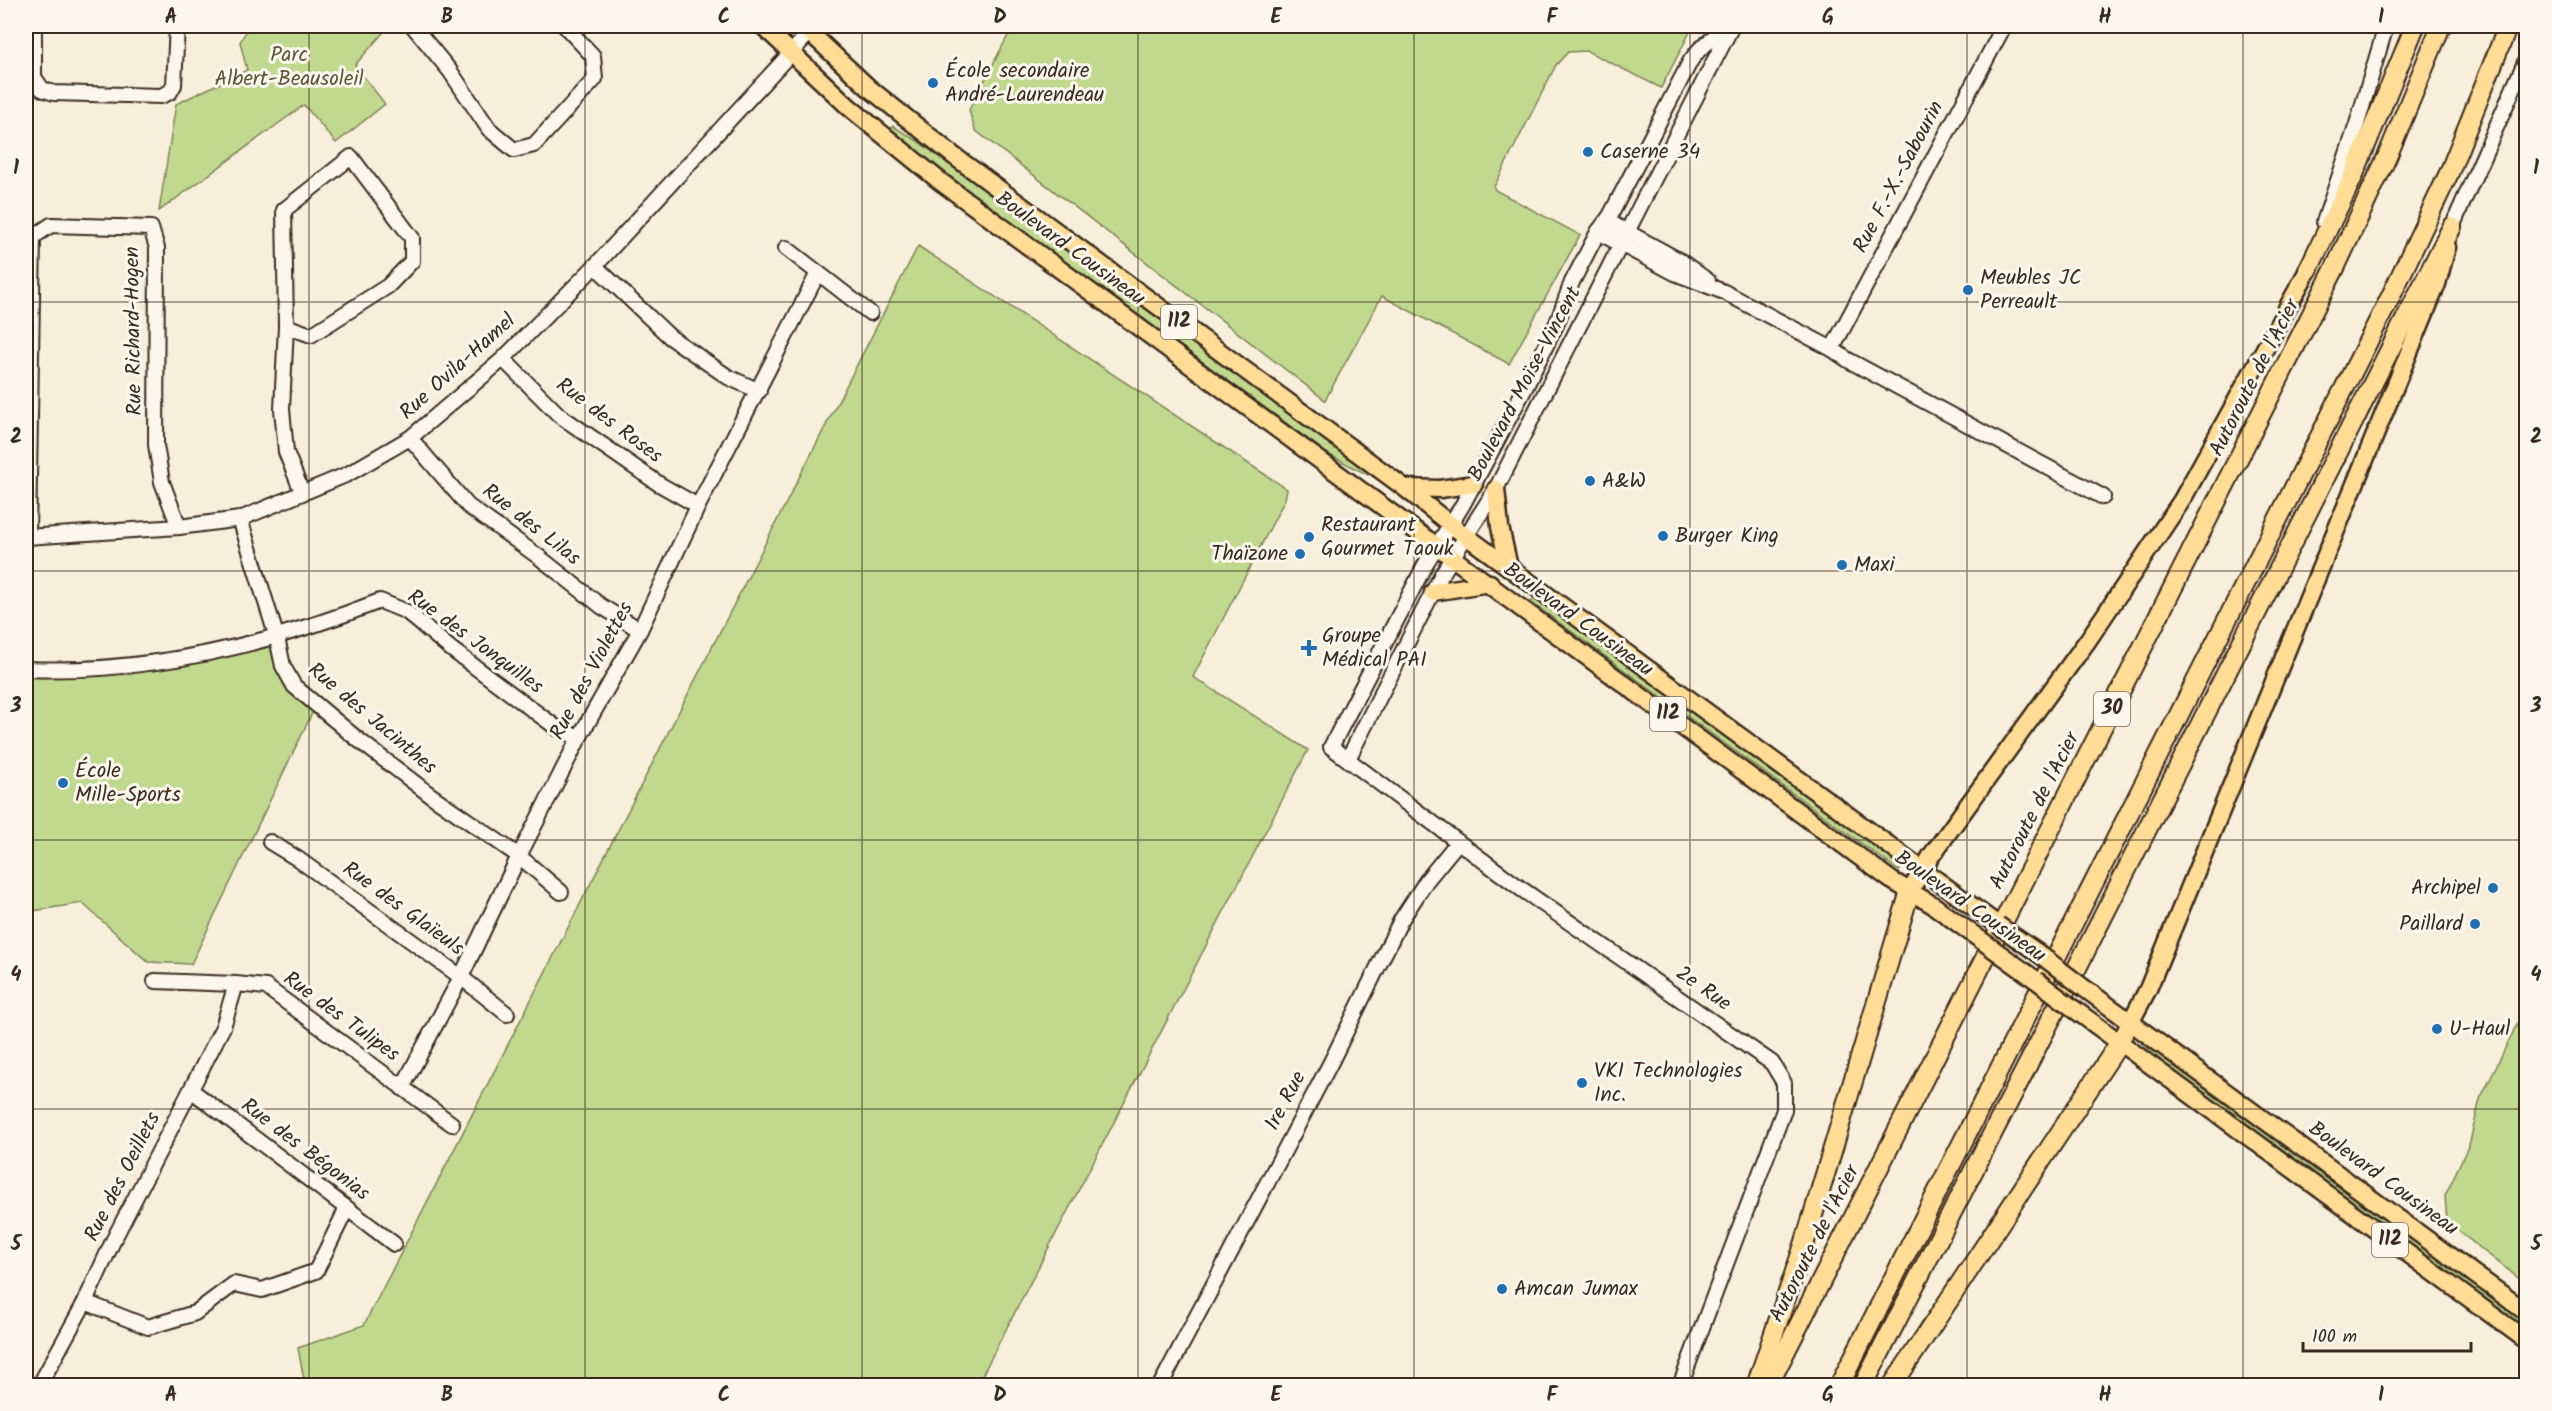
<svg xmlns="http://www.w3.org/2000/svg" width="2552" height="1411" font-family="Kalam,sans-serif">
  <style>
    .green { fill: #c1d98f; stroke: #7e8256; stroke-width: 1.5 }
    .lines { fill: none; stroke-linecap: round; stroke-linejoin: round }
    .minor-casing { stroke: #3b2a1e; stroke-width: 18 }
    .major-casing { stroke: #3b2a1e; stroke-width: 21 }
    .highway-casing { stroke: #3b2a1e; stroke-width: 22 }
    .minor { stroke: #fbf7ec; stroke-width: 14 }
    .major { stroke: #ffdd96; stroke-width: 16 }
    .highway { stroke: #ffdd96; stroke-width: 18 }
    .major-bridge-casing { stroke: #3b2a1e; stroke-width: 21; stroke-linecap: butt }
    .major-bridge { stroke: #ffdd96; stroke-width: 16 }
    .grid { fill: none; stroke: #3b2a1e; stroke-width: 1.5; stroke-opacity: 0.55 }
    .poi-dot { fill: #1f6fb2; stroke: #fbf7ec; stroke-width: 2 }
    .labels { text-anchor: middle; dominant-baseline: central; stroke-width: 6; stroke-linejoin: round; paint-order: stroke }
    .shield { fill: #fbf7ec; stroke: #75685c; stroke-width: 1.5 }
    .shield-label { font-size: 20px; font-weight: bold; fill: #3b2a1e }
    .park-label { font-size: 21px; fill: #5c563a; stroke: #fbf7ec }
    .poi-label { font-size: 21px; fill: #3b2a1e; stroke: #fbf7ec; text-anchor: start }
    .street-label { font-size: 21px; fill: #3b2a1e; stroke: #fbf7ec }
    .neatline { fill: none; stroke: #3b2a1e; stroke-width: 2 }
    .grid-label { font-size: 20px; text-anchor: middle; font-weight: bold; fill: #3b2a1e }
  </style>
  <rect width="100%" height="100%" fill="#f7efdc"/>
  <filter id="ink" filterUnits="userSpaceOnUse"><feTurbulence type="fractalNoise" baseFrequency=".0167" numOctaves="2"/><feDisplacementMap in="SourceGraphic" scale="12" xChannelSelector="R" yChannelSelector="G"/><feConvolveMatrix kernelMatrix="1 2 1 2 8 2 1 2 1" color-interpolation-filters="sRGB"/></filter>
  <g filter="url(#ink)">
    <g class="green">
      <polygon points="249,26 389,26 355,65 385,104 336,143 304,105 159,211 176,104 247,70 240,42"/>
      <polygon points="1013,26 1693,26 1661,88 1587,51 1568,52 1556,65 1494,187 1495,190 1580,235 1509,364 1382,296 1325,400 975,130 969,110"/>
      <polygon points="893,126 916,140 1369,473 1368,475 1328,454 994,210 890,130"/>
      <polygon points="918,246 1287,489 1285,499 1193,677 1308,750 977,1385 305,1385 298,1348 364,1325"/>
      <polygon points="1533,599 1565,618 1879,848 1901,869 1899,871 1531,602"/>
      <polygon points="277,638 283,666 316,705 191,964 148,962 82,903 26,912 26,670 104,667"/>
      <polygon points="2526,1006 2526,1284 2447,1222 2445,1196 2470,1142 2480,1099"/>
      <polygon points="2143,1041 2526,1320 2526,1331 2177,1075 2141,1043"/>
    </g>
    <g class="lines">
      <defs>
        <g id="minor">
          <polyline points="34,26 34,77 42,89 54,93 161,96 170,92 174,85 177,26"/>
          <polyline points="413,26 450,71 489,129 514,150 534,145 595,79 593,56 565,26"/>
          <polyline points="1607,221 1682,262 1708,281"/>
          <polyline points="2324,222 2357,124 2386,26"/>
          <polyline points="2452,227 2526,60"/>
          <polyline points="1598,232 1675,273 1724,292 1832,349 2004,26"/>
          <polyline points="786,248 870,313"/>
          <polyline points="595,266 670,337 728,377 759,391"/>
          <polyline points="286,326 311,335 388,286 412,261 412,238 351,157 284,210 286,326 282,409 286,452 302,492"/>
          <polyline points="1832,349 1848,360 2103,497"/>
          <polyline points="503,359 559,415 659,484 698,506"/>
          <polyline points="410,438 468,506 539,557 601,606 640,630"/>
          <polyline points="240,519 277,638 283,666 294,686 356,738 429,794 519,856 561,892"/>
          <polyline points="26,537 179,527 240,519 348,474 410,438 503,359 595,266 810,32"/>
          <polyline points="28,537 33,237 51,225 151,228 157,248 156,445 162,482 179,527"/>
          <path d="M 26,669 C 148,674 268,645 380,601 L 407,612 L 451,649 L 557,728 L 579,738"/>
          <polyline points="1348,759 1442,574 1496,489 1732,26"/>
          <polyline points="270,842 298,859 461,977 507,1014"/>
          <polyline points="155,981 236,984 266,987 452,1124"/>
          <polyline points="402,1088 461,977 519,856 579,738 640,630 698,506 818,273"/>
          <polyline points="191,1090 394,1244"/>
          <polyline points="85,1302 148,1327 195,1313 234,1284 262,1290 316,1271 347,1208"/>
          <polyline points="39,1386 85,1302 114,1239 223,1027 236,984"/>
          <polyline points="1160,1386 1330,1064 1401,920 1427,880 1458,842"/>
          <polyline points="1680,1386 1784,1110 1784,1083 1772,1063 1520,888 1331,747 1426,563 1462,506 1524,390 1557,323 1572,282 1598,232 1610,216 1691,60 1699,50 1727,26"/>
        </g>
        <g id="major">
          <polyline points="763,26 849,107 941,182 1891,880 1933,905 1974,935"/>
          <polyline points="803,26 869,88 954,156 1405,488 1451,525 1998,925"/>
          <polyline points="1405,488 1440,489 1474,484"/>
          <polyline points="1496,489 1500,527 1509,567"/>
          <polyline points="1433,592 1490,583"/>
          <polyline points="1910,891 1931,856 2088,640 2182,500 2308,270"/>
          <polyline points="2012,935 2038,953"/>
          <polyline points="2003,956 2036,980"/>
          <polyline points="2084,988 2526,1312"/>
          <polyline points="2074,1009 2526,1340"/>
          <polyline points="2120,1042 2148,989 2437,284 2447,247"/>
        </g>
        <g id="highway">
          <polyline points="2308,270 2352,179 2415,26"/>
          <polyline points="1756,1386 1804,1245 1910,891"/>
          <polyline points="1768,1386 2335,268 2387,157 2441,26"/>
          <polyline points="1839,1386 2391,296 2449,173 2508,26"/>
          <polyline points="1863,1386 2044,1033 2452,227"/>
          <polyline points="1892,1386 2120,1042"/>
        </g>
      </defs>
      <use href="#minor" class="minor-casing"/>
      <use href="#major" class="major-casing"/>
      <use href="#highway" class="highway-casing"/>
      <use href="#minor" class="minor"/>
      <use href="#major" class="major"/>
      <use href="#highway" class="highway"/>
      <defs>
        <g id="major-bridge">
          <polyline points="1998,925 2012,935"/>
          <polyline points="1974,935 2003,956"/>
          <polyline points="2038,953 2084,988"/>
          <polyline points="2036,980 2074,1009"/>
        </g>
      </defs>
      <use href="#major-bridge" class="major-bridge-casing"/>
      <use href="#major-bridge" class="major-bridge"/>
    </g>
  </g>
  <path class="grid" d="M 309,26 L 309,1386M 585,26 L 585,1386M 862,26 L 862,1386M 1138,26 L 1138,1386M 1414,26 L 1414,1386M 1690,26 L 1690,1386M 1967,26 L 1967,1386M 2243,26 L 2243,1386M 26,302 L 2526,302M 26,571 L 2526,571M 26,840 L 2526,840M 26,1109 L 2526,1109"/>
  <g class="poi-dot">
    <circle cx="933" cy="83" r="6"/>
    <circle cx="1588" cy="152" r="6"/>
    <circle cx="1968" cy="290" r="6"/>
    <circle cx="1590" cy="481" r="6"/>
    <circle cx="1663" cy="536" r="6"/>
    <circle cx="1309" cy="537" r="6"/>
    <circle cx="1300" cy="554" r="6"/>
    <circle cx="1842" cy="565" r="6"/>
    <path d="M1306 639h6v6h6v6h-6v6h-6v-6h-6v-6h6z"/>
    <circle cx="63" cy="783" r="6"/>
    <circle cx="2493" cy="888" r="6"/>
    <circle cx="2475" cy="924" r="6"/>
    <circle cx="2437" cy="1029" r="6"/>
    <circle cx="1582" cy="1083" r="6"/>
    <circle cx="1502" cy="1289" r="6"/>
  </g>
  <g class="labels">
    <g class="shield">
      <rect x="1161" y="305" width="36" height="34" rx="4.5"/>
      <rect x="2094" y="692" width="36" height="34" rx="4.5"/>
      <rect x="1650" y="697" width="36" height="34" rx="4.5"/>
      <rect x="2372" y="1223" width="36" height="34" rx="4.5"/>
    </g>
    <g class="shield-label">
      <text x="1179" y="322">112</text>
      <text x="2112" y="709">30</text>
      <text x="1668" y="714">112</text>
      <text x="2390" y="1240">112</text>
    </g>
    <g class="park-label">
      <text x="289" y="55">Parc<tspan x="289" dy="24">Albert-Beausoleil</tspan></text>
    </g>
    <g class="poi-label">
      <text x="945" y="71">École secondaire<tspan x="945" dy="24">André-Laurendeau</tspan></text>
      <text x="1600" y="152">Caserne 34</text>
      <text x="1980" y="278">Meubles JC<tspan x="1980" dy="24">Perreault</tspan></text>
      <text x="1602" y="481">A&amp;W</text>
      <text x="1321" y="525">Restaurant<tspan x="1321" dy="24">Gourmet Taouk</tspan></text>
      <text x="1675" y="536">Burger King</text>
      <text x="1288" y="554" text-anchor="end">Thaïzone</text>
      <text x="1854" y="565">Maxi</text>
      <text x="1322" y="636">Groupe<tspan x="1322" dy="24">Médical PAI</tspan></text>
      <text x="75" y="771">École<tspan x="75" dy="24">Mille-Sports</tspan></text>
      <text x="2481" y="888" text-anchor="end">Archipel</text>
      <text x="2463" y="924" text-anchor="end">Paillard</text>
      <text x="2449" y="1029">U-Haul</text>
      <text x="1594" y="1071">VKI Technologies<tspan x="1594" dy="24">Inc.</tspan></text>
      <text x="1514" y="1289">Amcan Jumax</text>
    </g>
    <g class="street-label">
      <text transform="translate(1899 177) rotate(-62)">Rue F.-X.-Sabourin</text>
      <text transform="translate(1070 249) rotate(36)">Boulevard Cousineau</text>
      <text transform="translate(134 331) rotate(-91)">Rue Richard-Hogen</text>
      <text transform="translate(458 367) rotate(-42)">Rue Ovila-Hamel</text>
      <text transform="translate(2255 378) rotate(-63)">Autoroute de l'Acier</text>
      <text transform="translate(1525 384) rotate(-62)">Boulevard Moïse-Vincent</text>
      <text transform="translate(609 421) rotate(37)">Rue des Roses</text>
      <text transform="translate(531 525) rotate(38)">Rue des Lilas</text>
      <text transform="translate(1578 620) rotate(36)">Boulevard Cousineau</text>
      <text transform="translate(475 642) rotate(36)">Rue des Jonquilles</text>
      <text transform="translate(592 671) rotate(-62)">Rue des Violettes</text>
      <text transform="translate(372 719) rotate(40)">Rue des Jacinthes</text>
      <text transform="translate(2035 811) rotate(-63)">Autoroute de l'Acier</text>
      <text transform="translate(1970 907) rotate(35)">Boulevard Cousineau</text>
      <text transform="translate(403 909) rotate(36)">Rue des Glaïeuls</text>
      <text transform="translate(1703 989) rotate(35)">2e Rue</text>
      <text transform="translate(341 1017) rotate(36)">Rue des Tulipes</text>
      <text transform="translate(1286 1101) rotate(-62)">1re Rue</text>
      <text transform="translate(305 1150) rotate(37)">Rue des Bégonias</text>
      <text transform="translate(123 1177) rotate(-63)">Rue des Oeillets</text>
      <text transform="translate(2383 1179) rotate(36)">Boulevard Cousineau</text>
      <text transform="translate(1815 1244) rotate(-63)">Autoroute de l'Acier</text>
    </g>
  </g>
  <rect width="2552" height="1411" fill="none" stroke="#fbf7ec" stroke-width="66"/>
  <path d="M2303 1342v9h168v-9" fill="none" stroke="#3b2a1e" stroke-width="3"/>
  <text x="2312" y="1342" font-size="18" fill="#3b2a1e" stroke="#fbf7ec" stroke-width="4.5" paint-order="stroke">100 m</text>
  <rect x="33" y="33" width="2486" height="1345" class="neatline"/>
  <g class="grid-label">
    <text x="171" y="23">A</text>
    <text x="447" y="23">B</text>
    <text x="724" y="23">C</text>
    <text x="1000" y="23">D</text>
    <text x="1276" y="23">E</text>
    <text x="1552" y="23">F</text>
    <text x="1828" y="23">G</text>
    <text x="2105" y="23">H</text>
    <text x="2381" y="23">I</text>
    <text x="16" y="174">1</text>
    <text x="2536" y="174">1</text>
    <text x="16" y="443">2</text>
    <text x="2536" y="443">2</text>
    <text x="16" y="712">3</text>
    <text x="2536" y="712">3</text>
    <text x="16" y="981">4</text>
    <text x="2536" y="981">4</text>
    <text x="16" y="1250">5</text>
    <text x="2536" y="1250">5</text>
    <text x="171" y="1401">A</text>
    <text x="447" y="1401">B</text>
    <text x="724" y="1401">C</text>
    <text x="1000" y="1401">D</text>
    <text x="1276" y="1401">E</text>
    <text x="1552" y="1401">F</text>
    <text x="1828" y="1401">G</text>
    <text x="2105" y="1401">H</text>
    <text x="2381" y="1401">I</text>
  </g>
</svg>
